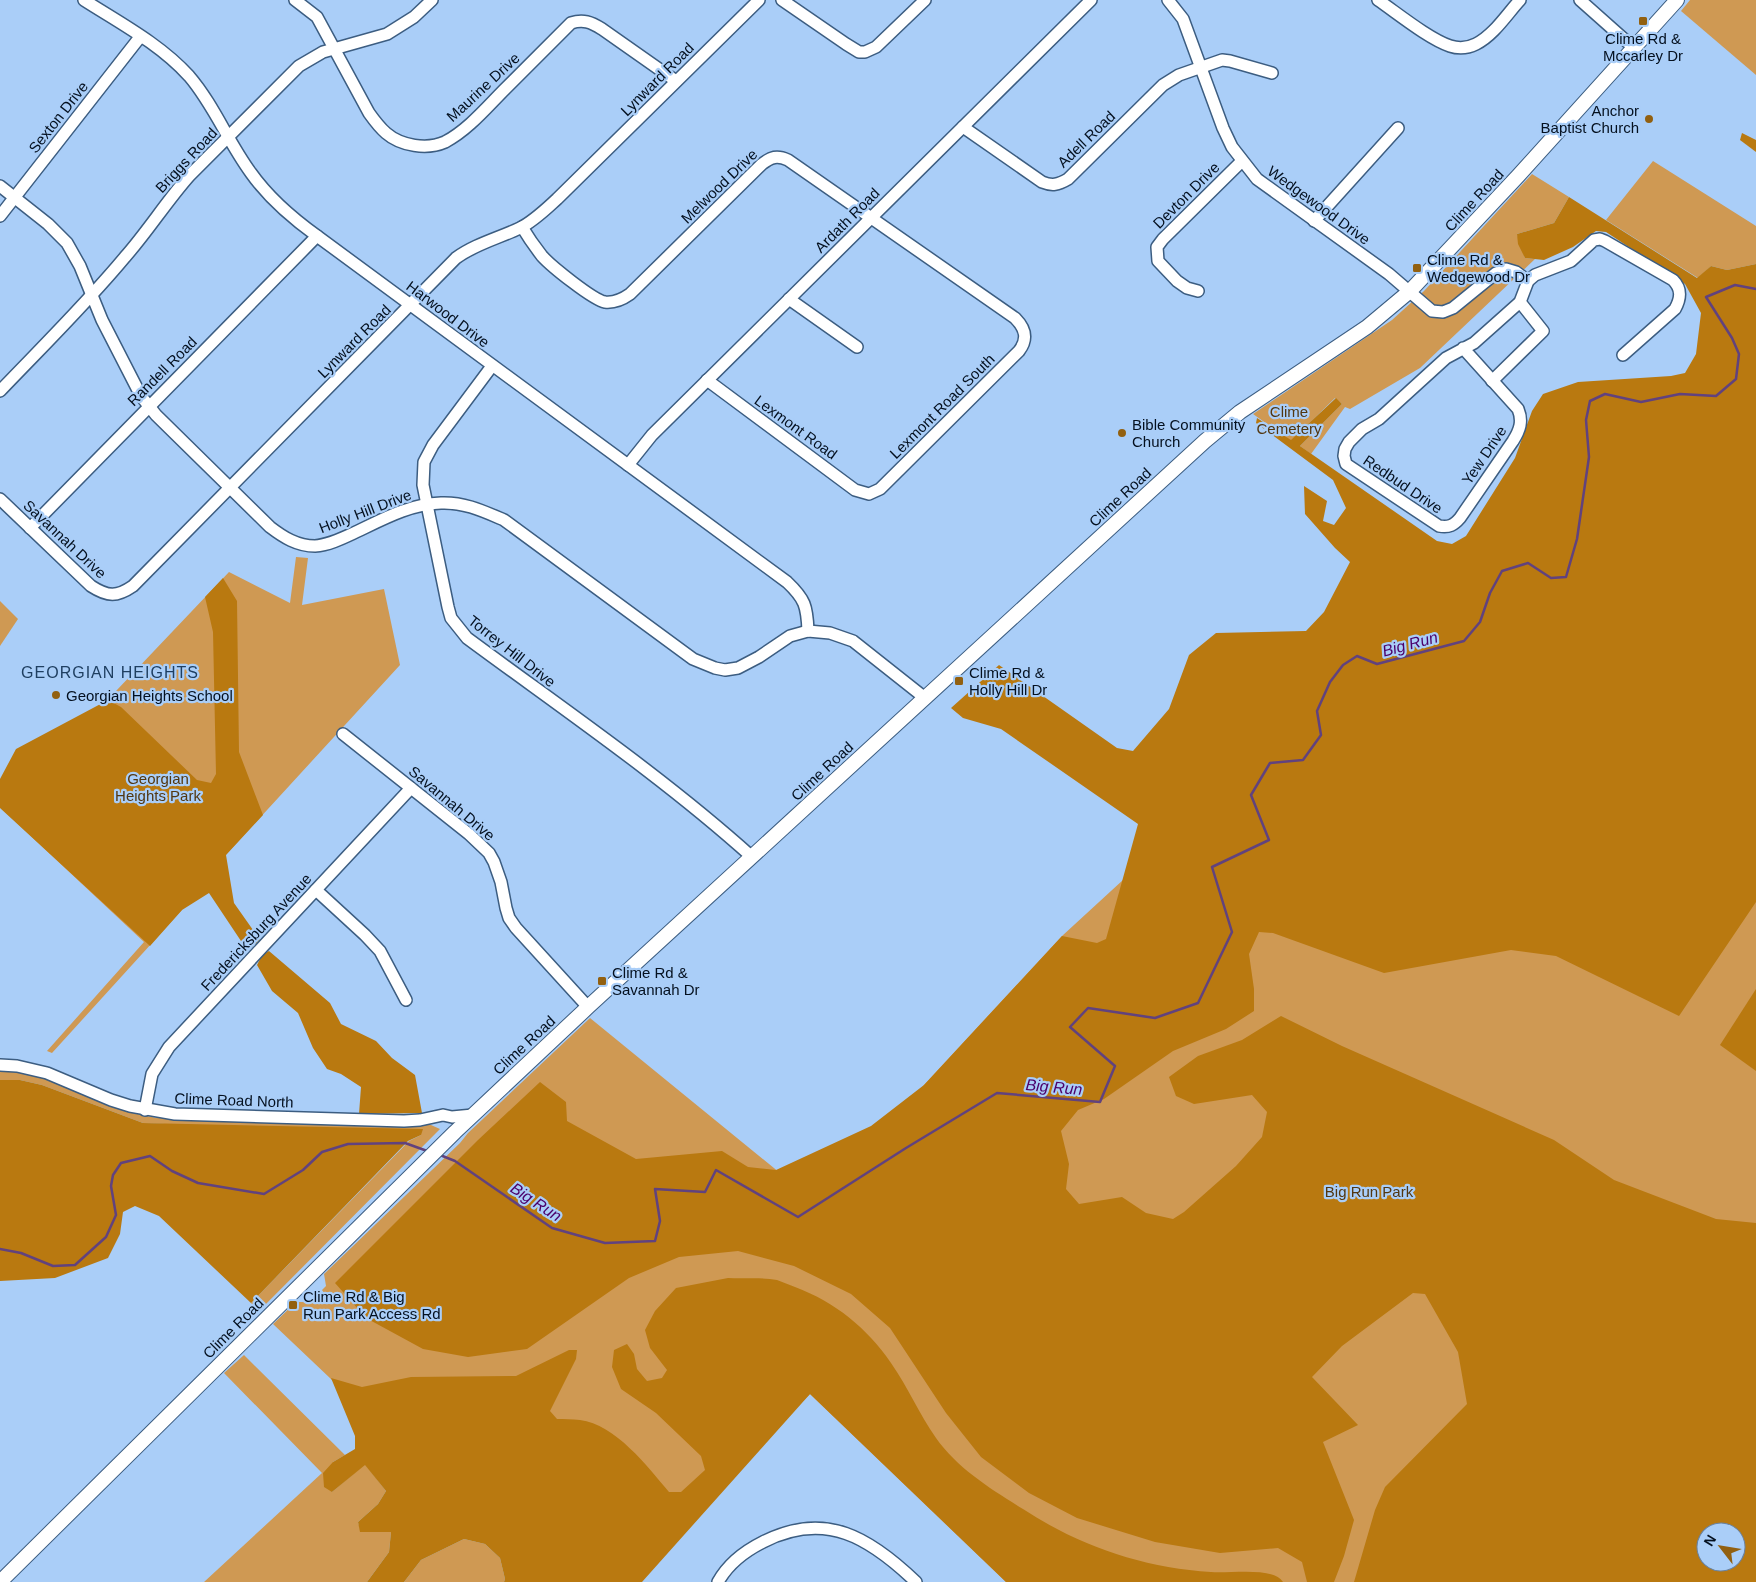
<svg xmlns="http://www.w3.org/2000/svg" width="1756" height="1582" font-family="Helvetica,sans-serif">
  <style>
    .green { fill: #cf9953; fill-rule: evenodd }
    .forest { fill: #b97910; fill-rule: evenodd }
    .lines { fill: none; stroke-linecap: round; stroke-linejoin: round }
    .stream { stroke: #61427e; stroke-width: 2.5 }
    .minor-casing { stroke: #3c5d81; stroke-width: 14 }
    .major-casing { stroke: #3c5d81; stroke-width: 16 }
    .minor { stroke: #fff; stroke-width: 11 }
    .major { stroke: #fff; stroke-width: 14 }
    .poi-dot { fill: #926010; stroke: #aacef8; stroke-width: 2 }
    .labels { text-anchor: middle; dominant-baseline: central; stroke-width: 4.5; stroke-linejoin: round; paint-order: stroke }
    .poi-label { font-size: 15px; fill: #04101f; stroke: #aacef8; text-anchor: start }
    .street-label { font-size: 15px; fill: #04101f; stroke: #aacef8 }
    .park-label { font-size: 15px; fill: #523711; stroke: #aacef8 }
    .water-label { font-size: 16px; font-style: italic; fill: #4b006a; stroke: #aacef8 }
    .neighbourhood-label { font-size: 16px; letter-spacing: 1px; fill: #1f3f61; stroke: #aacef8 }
  </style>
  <rect width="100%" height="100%" fill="#aacef8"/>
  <g class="green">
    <polygon points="1690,0 1756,0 1756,75 1681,11"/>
    <polygon points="1653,161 1756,226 1756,264 1727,270 1711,266 1698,278 1606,220"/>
    <polygon points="1532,174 1569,197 1554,223 1517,234 1525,258 1535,259 1420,368 1350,409 1345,407 1311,454 1300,446 1342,404 1335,398 1291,441 1253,414 1392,320 1424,291"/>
    <path d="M 1756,360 L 1756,1582 L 1006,1582 L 810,1394 L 623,1582 L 545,1582 L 273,1324 L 296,1302 L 310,1302 L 312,1297 L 317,1301 L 324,1293 L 322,1290 L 326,1286 L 324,1274 L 460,1143 L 468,1133 L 590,1018 L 829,1213 L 924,1085 L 1062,936 L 1197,812 L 1568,632 ZM 1706,1532 L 1736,1532 L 1736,1562 L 1706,1562 Z"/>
    <polygon points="296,557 308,558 302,605 384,589 400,665 179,906 182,910 52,1053 47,1051 144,942 3,810 229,572 290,603"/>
    <polygon points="0,601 18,619 0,646"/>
    <path d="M 0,1071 C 38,1071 64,1086 98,1101 C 117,1109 136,1114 157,1118 L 349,1125 L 431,1125 L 440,1129 L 259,1311 L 251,1303 L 409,1141 L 421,1135 L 143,1123 L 42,1085 L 20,1080 L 0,1080 Z"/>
    <polygon points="244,1355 345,1455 333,1462 332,1492 365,1464 386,1491 378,1504 358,1522 361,1532 391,1532 389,1552 367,1582 204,1582 322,1473 224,1373"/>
    <polygon points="464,1539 485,1544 500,1558 505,1579 504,1582 404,1582 421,1560"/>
  </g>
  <g class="forest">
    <polygon points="1742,133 1756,140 1756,152 1740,140"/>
    <path d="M 1569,197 L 1697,278 L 1711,266 L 1727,270 L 1756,264 L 1756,902 L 1679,1016 L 1556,956 L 1511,950 L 1384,973 L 1273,933 L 1259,932 L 1249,954 L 1254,989 L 1254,1011 L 1226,1029 L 1173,1051 L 1104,1099 L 1078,1110 L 1061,1131 L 1069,1164 L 1066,1189 L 1079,1204 L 1122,1197 L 1146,1213 L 1173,1219 L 1184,1212 L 1236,1166 L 1262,1137 L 1267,1112 L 1252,1095 L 1194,1104 L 1176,1096 L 1169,1077 L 1198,1056 L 1242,1040 L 1281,1016 L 1342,1046 L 1554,1140 L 1614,1180 L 1716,1219 L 1756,1223 L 1756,1582 L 1354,1582 L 1375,1510 L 1385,1487 L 1467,1404 L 1458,1352 L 1425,1294 L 1413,1293 L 1342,1346 L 1312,1377 L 1358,1425 L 1323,1442 L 1354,1520 L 1344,1556 L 1334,1582 L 1307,1582 L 1302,1562 L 1278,1548 L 1220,1553 L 1155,1542 L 1077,1518 L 1029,1493 L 981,1457 L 946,1413 L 890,1328 L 851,1294 L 794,1266 L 738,1251 L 679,1257 L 629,1278 L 527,1349 L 468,1357 L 423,1349 L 366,1318 L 335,1283 L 478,1140 L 540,1082 L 566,1102 L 567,1121 L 636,1159 L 722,1151 L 748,1167 L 776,1170 L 871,1126 L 924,1085 L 1062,936 L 1097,943 L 1106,939 L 1138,824 L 1001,729 L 963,718 L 951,708 L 999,665 L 1117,748 L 1133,751 L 1169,709 L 1189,655 L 1216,633 L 1306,631 L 1324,612 L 1350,562 L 1335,548 L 1305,514 L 1304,486 L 1327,501 L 1323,521 L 1334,525 L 1346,508 L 1333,480 L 1256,423 L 1257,418 L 1291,440 L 1336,398 L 1342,404 L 1300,446 L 1437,541 L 1452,544 L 1466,536 L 1515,458 L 1532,411 L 1543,394 L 1578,382 L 1671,376 L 1685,373 L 1696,354 L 1701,313 L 1685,284 L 1606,232 L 1596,231 L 1573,247 L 1544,260 L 1525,258 L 1518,244 L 1517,234 L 1554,223 ZM 1706,1532 L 1736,1532 L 1736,1562 L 1706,1562 Z"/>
    <polygon points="223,578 237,601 239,752 263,815 226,855 234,903 260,940 250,949 245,947 209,893 182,910 150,946 0,808 0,779 16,749 108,700 121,707 197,780 211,783 216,774 213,632 205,597"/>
    <polygon points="269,951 330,1003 341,1024 376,1041 392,1058 415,1075 422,1113 359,1114 361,1087 341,1074 327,1069 313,1048 298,1013 272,991 257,965 262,955"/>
    <polygon points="1756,989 1756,1071 1720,1045"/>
    <polygon points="0,1080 20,1080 42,1085 143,1123 423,1129 421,1135 408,1141 251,1303 159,1216 135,1206 123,1212 120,1234 108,1258 55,1278 0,1281"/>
    <path d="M 728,1278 C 744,1279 762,1277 777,1280 C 783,1282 789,1285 795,1287 C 835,1302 867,1328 891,1363 C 908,1387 919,1414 936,1438 C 958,1469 991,1489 1023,1509 C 1079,1546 1144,1568 1211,1572 C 1228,1574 1273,1566 1283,1582 L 1006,1582 L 810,1394 L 642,1582 L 504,1582 L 505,1579 L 500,1558 L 485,1544 L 464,1539 L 421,1560 L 404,1582 L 367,1582 L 389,1552 L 391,1532 L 360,1532 L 358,1522 L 378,1504 L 386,1491 L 365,1465 L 332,1492 L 324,1487 L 323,1473 L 333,1462 L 355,1449 L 355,1436 L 331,1378 L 362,1387 L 411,1377 L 516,1376 L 569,1350 L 577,1350 L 576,1359 L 550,1411 L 557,1419 C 564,1419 572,1419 580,1420 C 615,1424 648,1467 669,1492 L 681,1492 L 705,1470 L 701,1456 L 656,1413 L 621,1389 L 612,1367 L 614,1350 L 627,1344 L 634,1354 L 637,1369 L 647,1381 L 662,1378 L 667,1370 L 650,1348 L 645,1330 L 655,1311 L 676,1288 Z"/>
  </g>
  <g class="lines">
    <g class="stream">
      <polyline points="440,1155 455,1161 552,1228 605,1243 655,1241 660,1221 655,1189 705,1192 716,1170 798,1217 906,1148 997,1093 1100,1102 1115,1066 1070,1027 1088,1008 1155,1018 1198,1003 1232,932 1212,867 1269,840 1251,795 1270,763 1303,760 1321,735 1317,711 1330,682 1343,665 1357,656 1377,664 1464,641 1480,622 1490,593 1502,571 1528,563 1551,578 1566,577 1577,539 1589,457 1586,420 1590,401 1605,394 1641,402 1680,394 1716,396 1736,379 1739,354 1732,338 1706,297 1735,285 1756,289"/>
      <polyline points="0,1249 21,1253 53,1266 75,1265 106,1237 116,1215 111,1186 113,1175 121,1163 150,1156 172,1171 198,1183 264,1194 303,1170 322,1152 348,1144 405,1143 430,1152"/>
    </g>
    <defs>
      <g id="minor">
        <path d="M 84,0 C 120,23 160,44 189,76 C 214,105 228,142 251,173 C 268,197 292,218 317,236 L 787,582 C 805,599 807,606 808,631"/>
        <path d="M 295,0 L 317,17 L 369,113 C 374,120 379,127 386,133 C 401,146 427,150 445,142 C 468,130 487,107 505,89 C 527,67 549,45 571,23 C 583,19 591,22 602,29 L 676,81"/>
        <polyline points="782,0 846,44 859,52 865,52 876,47 925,0"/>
        <polyline points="1168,0 1183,19 1223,128 1232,147 1257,179 1389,274 1432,311 1443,312 1453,308 1496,273 1506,269 1516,272 1528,281"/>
        <path d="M 1378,0 C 1397,13 1429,39 1450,46 C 1459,49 1468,48 1476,44 C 1494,35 1507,14 1520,0"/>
        <polyline points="1580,0 1634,48"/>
        <path d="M 963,127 L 1042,182 C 1052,186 1058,185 1068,179 L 1163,85 L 1179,75 L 1222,60 L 1230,61 L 1272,73"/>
        <path d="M 0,186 L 48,224 L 67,243 L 80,266 L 102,320 L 141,396 L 156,415 L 270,527 C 283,537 297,546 315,546 C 330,545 345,537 358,531 C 385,518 411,504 441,503 C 464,502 483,511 504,520 L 693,659 L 715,668 L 725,670 L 738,668 L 759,657 L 790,636 L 808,631 L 830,633 L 853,641 L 925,698"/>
        <polyline points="0,216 140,37"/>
        <polyline points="1314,221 1398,128"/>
        <path d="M 522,227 C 528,237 535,247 542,256 C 551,266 593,300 605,302 C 615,303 623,299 630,294 L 762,164 C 771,157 777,155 788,160 L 1015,318 C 1026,329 1028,339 1019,351 L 880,489 L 869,494 L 855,490 L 707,380"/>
        <polyline points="1198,291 1187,288 1177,281 1158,261 1157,247 1163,239 1242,161"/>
        <polyline points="789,299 857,347"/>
        <path d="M 1463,348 L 1518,409 C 1523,421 1520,430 1513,441 L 1460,518 C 1454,525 1449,528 1439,526 L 1346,464 L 1344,456 L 1345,449 L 1349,442 L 1362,429 L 1379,419 L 1446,358 L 1474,343 L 1520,302 L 1528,281 L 1535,275 L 1571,261 L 1594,240 L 1600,239 L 1605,241 L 1673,280 C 1682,289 1681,298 1675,309 L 1623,355"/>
        <path d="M 492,366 L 433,445 L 424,462 L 423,485 L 448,607 L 451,618 L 467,638 C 563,709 663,777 752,857"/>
        <polyline points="1492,381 1543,331 1520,302"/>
        <path d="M 0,391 C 42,347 86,304 125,257 C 148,231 166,202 189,176 L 299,66 L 323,52 L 387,34 L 414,17 L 432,0"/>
        <polyline points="628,465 652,435 1091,0"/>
        <path d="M 0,499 L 91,586 C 108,597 117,597 133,586 L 456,258 C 475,244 499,238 520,228 C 534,221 546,209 557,199 L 759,0"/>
        <polyline points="30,528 317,236"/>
        <polyline points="343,734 469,834 489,853 494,862 501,882 506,908 509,918 516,928 588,1007"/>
        <polyline points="316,890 365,935 380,951 406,1000"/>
        <polyline points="0,1065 17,1066 47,1073 111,1100 130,1106 175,1114 404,1121 420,1120 443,1115 452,1117 473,1115"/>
        <polyline points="145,1110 152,1074 169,1047 411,788"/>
        <path d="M 718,1582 C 728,1564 745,1551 763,1542 C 826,1510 870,1538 916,1582"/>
      </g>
      <polyline id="major" points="0,1582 455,1132 588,1007 1205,441 1240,412 1367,327 1410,291 1518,176 1677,0"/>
    </defs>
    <use href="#minor" class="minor-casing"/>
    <use href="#major" class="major-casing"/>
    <use href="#minor" class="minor"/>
    <use href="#major" class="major"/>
  </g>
  <g class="poi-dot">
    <rect x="1638" y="16" width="10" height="10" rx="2.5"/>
    <circle cx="1649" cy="119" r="5"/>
    <rect x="1412" y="263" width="10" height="10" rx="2.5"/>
    <circle cx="1122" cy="433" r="5"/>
    <rect x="954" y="676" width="10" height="10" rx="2.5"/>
    <circle cx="56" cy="695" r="5"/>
    <rect x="597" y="976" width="10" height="10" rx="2.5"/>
    <rect x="288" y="1300" width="10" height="10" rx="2.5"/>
  </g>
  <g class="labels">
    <g class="poi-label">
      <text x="1643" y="38" text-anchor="middle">Clime Rd &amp;<tspan x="1643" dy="17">Mccarley Dr</tspan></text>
      <text x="1639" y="110" text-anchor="end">Anchor<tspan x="1639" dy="17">Baptist Church</tspan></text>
      <text x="1427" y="259">Clime Rd &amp;<tspan x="1427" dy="17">Wedgewood Dr</tspan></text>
      <text x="1132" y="424">Bible Community<tspan x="1132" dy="17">Church</tspan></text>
      <text x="969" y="672">Clime Rd &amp;<tspan x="969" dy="17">Holly Hill Dr</tspan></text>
      <text x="66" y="695">Georgian Heights School</text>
      <text x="612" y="972">Clime Rd &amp;<tspan x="612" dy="17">Savannah Dr</tspan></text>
      <text x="303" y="1296">Clime Rd &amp; Big<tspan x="303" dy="17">Run Park Access Rd</tspan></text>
    </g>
    <g class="street-label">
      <text transform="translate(657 79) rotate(-45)">Lynward Road</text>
      <text transform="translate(483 87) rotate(-43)">Maurine Drive</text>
      <text transform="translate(58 117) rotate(-52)">Sexton Drive</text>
      <text transform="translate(1086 139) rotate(-44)">Adell Road</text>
      <text transform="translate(186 160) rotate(-47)">Briggs Road</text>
      <text transform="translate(719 186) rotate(-44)">Melwood Drive</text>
      <text transform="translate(1186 195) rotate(-45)">Devton Drive</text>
      <text transform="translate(1474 200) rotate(-47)">Clime Road</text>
      <text transform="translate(1319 205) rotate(36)">Wedgewood Drive</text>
      <text transform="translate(847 220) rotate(-45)">Ardath Road</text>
      <text transform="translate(448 314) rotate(37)">Harwood Drive</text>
      <text transform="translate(354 341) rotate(-45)">Lynward Road</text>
      <text transform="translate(162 371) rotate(-45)">Randell Road</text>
      <text transform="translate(942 406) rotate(-45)">Lexmont Road South</text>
      <text transform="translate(796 427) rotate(36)">Lexmont Road</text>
      <text transform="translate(1484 455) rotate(-56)">Yew Drive</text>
      <text transform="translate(1403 484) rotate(34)">Redbud Drive</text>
      <text transform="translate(1120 497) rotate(-43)">Clime Road</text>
      <text transform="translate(365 511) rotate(-21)">Holly Hill Drive</text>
      <text transform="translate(65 539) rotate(43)">Savannah Drive</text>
      <text transform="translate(512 651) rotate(38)">Torrey Hill Drive</text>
      <text transform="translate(822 771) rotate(-43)">Clime Road</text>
      <text transform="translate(452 803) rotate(40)">Savannah Drive</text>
      <text transform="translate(256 932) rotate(-47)">Fredericksburg Avenue</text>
      <text transform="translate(524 1045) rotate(-43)">Clime Road</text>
      <text transform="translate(234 1100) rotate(2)">Clime Road North</text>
      <text transform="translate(233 1328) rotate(-45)">Clime Road</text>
    </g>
    <g class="park-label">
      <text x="1289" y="411">Clime<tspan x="1289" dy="17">Cemetery</tspan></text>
      <text x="158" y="778">Georgian<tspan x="158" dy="17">Heights Park</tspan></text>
      <text x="1369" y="1191">Big Run Park</text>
    </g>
    <g class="water-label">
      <text transform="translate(1410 644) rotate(-15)">Big Run</text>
      <text transform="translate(1054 1087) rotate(5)">Big Run</text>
      <text transform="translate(536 1202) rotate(33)">Big Run</text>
    </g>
    <g class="neighbourhood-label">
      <text x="110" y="672">GEORGIAN HEIGHTS</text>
    </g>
  </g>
  <g transform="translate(1721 1547) rotate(301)"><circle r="24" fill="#aacef8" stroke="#6882a1"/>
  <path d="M0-4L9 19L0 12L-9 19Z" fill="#926010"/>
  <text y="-8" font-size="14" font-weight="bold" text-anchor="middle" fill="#04101f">N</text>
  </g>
</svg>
